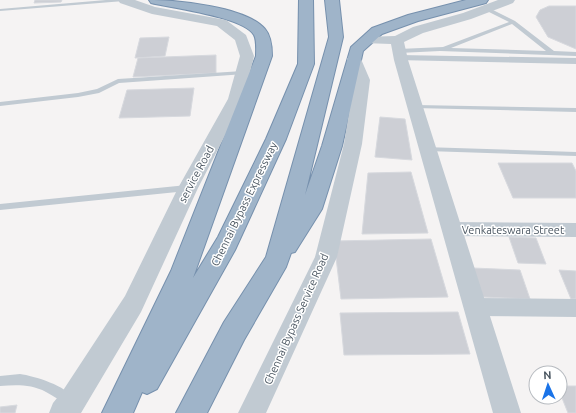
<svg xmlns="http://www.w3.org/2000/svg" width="576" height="413" font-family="Ubuntu,sans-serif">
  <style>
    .building { fill: #cdcfd5; stroke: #d7d9de }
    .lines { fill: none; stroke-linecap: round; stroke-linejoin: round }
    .trunk-casing { stroke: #7690ad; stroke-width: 2 }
    .service { fill: #c1cad2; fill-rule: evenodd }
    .minor { fill: #c1cad2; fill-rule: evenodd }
    .tertiary { fill: #c1cad2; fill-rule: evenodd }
    .trunk { fill: #9fb4c9; fill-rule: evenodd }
    .labels { text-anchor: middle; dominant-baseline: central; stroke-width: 3; stroke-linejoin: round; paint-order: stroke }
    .street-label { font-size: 11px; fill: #4a5661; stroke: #fff }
  </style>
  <rect width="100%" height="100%" fill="#f5f3f3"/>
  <g class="building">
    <polygon points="35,0 62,0 61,2 34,3"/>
    <polygon points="549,6 576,6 576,49 548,37 536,17 540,10"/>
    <polygon points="169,37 165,56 135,58 140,38"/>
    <polygon points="216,55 216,73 133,77 138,58"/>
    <polygon points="194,88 190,116 119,118 127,90"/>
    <polygon points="380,117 405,119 412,160 375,157"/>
    <polygon points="498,163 572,163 576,171 576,198 513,198"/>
    <polygon points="411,172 428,233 362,234 368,173"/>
    <polygon points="509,237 536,238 546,264 518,263"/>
    <polygon points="431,239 448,297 341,299 334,241"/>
    <polygon points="473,268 520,270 530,299 482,297"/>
    <polygon points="559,270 576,271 576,299 571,299"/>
    <polygon points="458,312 470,354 344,355 340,313"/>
    <polygon points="560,386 576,386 576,413 568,413 560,393"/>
    <polygon points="17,405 15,413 0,413 0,407"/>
  </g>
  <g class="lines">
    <defs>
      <g id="trunk">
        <path d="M 149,0 C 177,0 247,7 265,29 C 271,36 272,47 272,56 L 193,278 L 218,237 L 266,139 L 298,64 L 299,0 L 313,0 L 314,64 L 286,139 L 235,250 L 157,389 L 147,394 L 142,392 L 133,413 L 102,413 L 171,271 L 256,56 C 256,49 257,41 254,35 C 244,17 172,8 151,3 Z"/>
        <polygon points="325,0 339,0 343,37 305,195 322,146 351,47 372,28 408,15 466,0 488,0 486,3 418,21 382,34 363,51 342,146 322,209 295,252 291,253 286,267 244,340 207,413 176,413 224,322 266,257 329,37"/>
      </g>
    </defs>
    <use href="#trunk" class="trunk-casing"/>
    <g class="service">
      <polygon points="106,0 126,0 124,1 0,11 0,9"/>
      <path d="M 485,8 L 489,8 L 515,21 L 554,51 L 576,52 L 576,56 L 440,51 L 399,53 L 396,51 L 399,49 L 443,47 L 509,22 L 485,10 ZM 512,24 L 546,51 L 451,48 Z"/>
      <polygon points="243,71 245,72 245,74 119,83 99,93 78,97 0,106 0,102 78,93 97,89 118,79"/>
      <polygon points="416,105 576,108 576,112 414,108 414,106"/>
      <polygon points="424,147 576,152 576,156 427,151 423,149"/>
      <polygon points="187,185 191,188 187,191 0,210 0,204"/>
      <path d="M 20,374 C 34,376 68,386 73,399 L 72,403 L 68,404 C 60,401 54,396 46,392 C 31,384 16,385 0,386 L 0,376 Z"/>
    </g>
    <g class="minor">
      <polygon points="400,55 576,58 576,64 396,60 394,58 396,56"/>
      <polygon points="450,222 576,223 576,237 450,236 444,234 442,229 444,224"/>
      <polygon points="475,298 576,299 576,317 475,316 468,313 465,307 468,301"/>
    </g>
    <g class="tertiary">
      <polygon points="118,0 135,0 155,7 226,20 246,35 254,56 244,99 198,188 141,312 81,413 49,413 53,403 62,392 125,296 178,188 228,99 240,56 235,40 217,26 152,14 120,3"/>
      <polygon points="498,0 515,0 513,3 471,19 423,33 404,42 408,60 521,413 493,413 394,60 391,44 363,43 361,40 363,37 395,36 413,27 463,13"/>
      <polygon points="354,55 359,56 361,59 370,80 362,144 337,257 266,413 238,413 315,257 344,144 354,80 347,59 349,56"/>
    </g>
    <use href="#trunk" class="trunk"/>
  </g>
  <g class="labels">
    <g class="street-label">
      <text transform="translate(196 174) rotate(-62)">service Road</text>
      <text transform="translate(244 204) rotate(-64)">Chennai Bypass Expressway</text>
      <text x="513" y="230">Venkateswara Street</text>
      <text transform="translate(296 319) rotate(-66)">Chennai Bypass Service Road</text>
    </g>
  </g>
  <g transform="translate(548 385) rotate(357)"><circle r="19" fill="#ffffff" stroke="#b7bbc0"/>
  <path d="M0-3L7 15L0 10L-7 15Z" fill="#1a73e8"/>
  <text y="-6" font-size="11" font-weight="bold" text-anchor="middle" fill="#4a5661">N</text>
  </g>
</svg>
